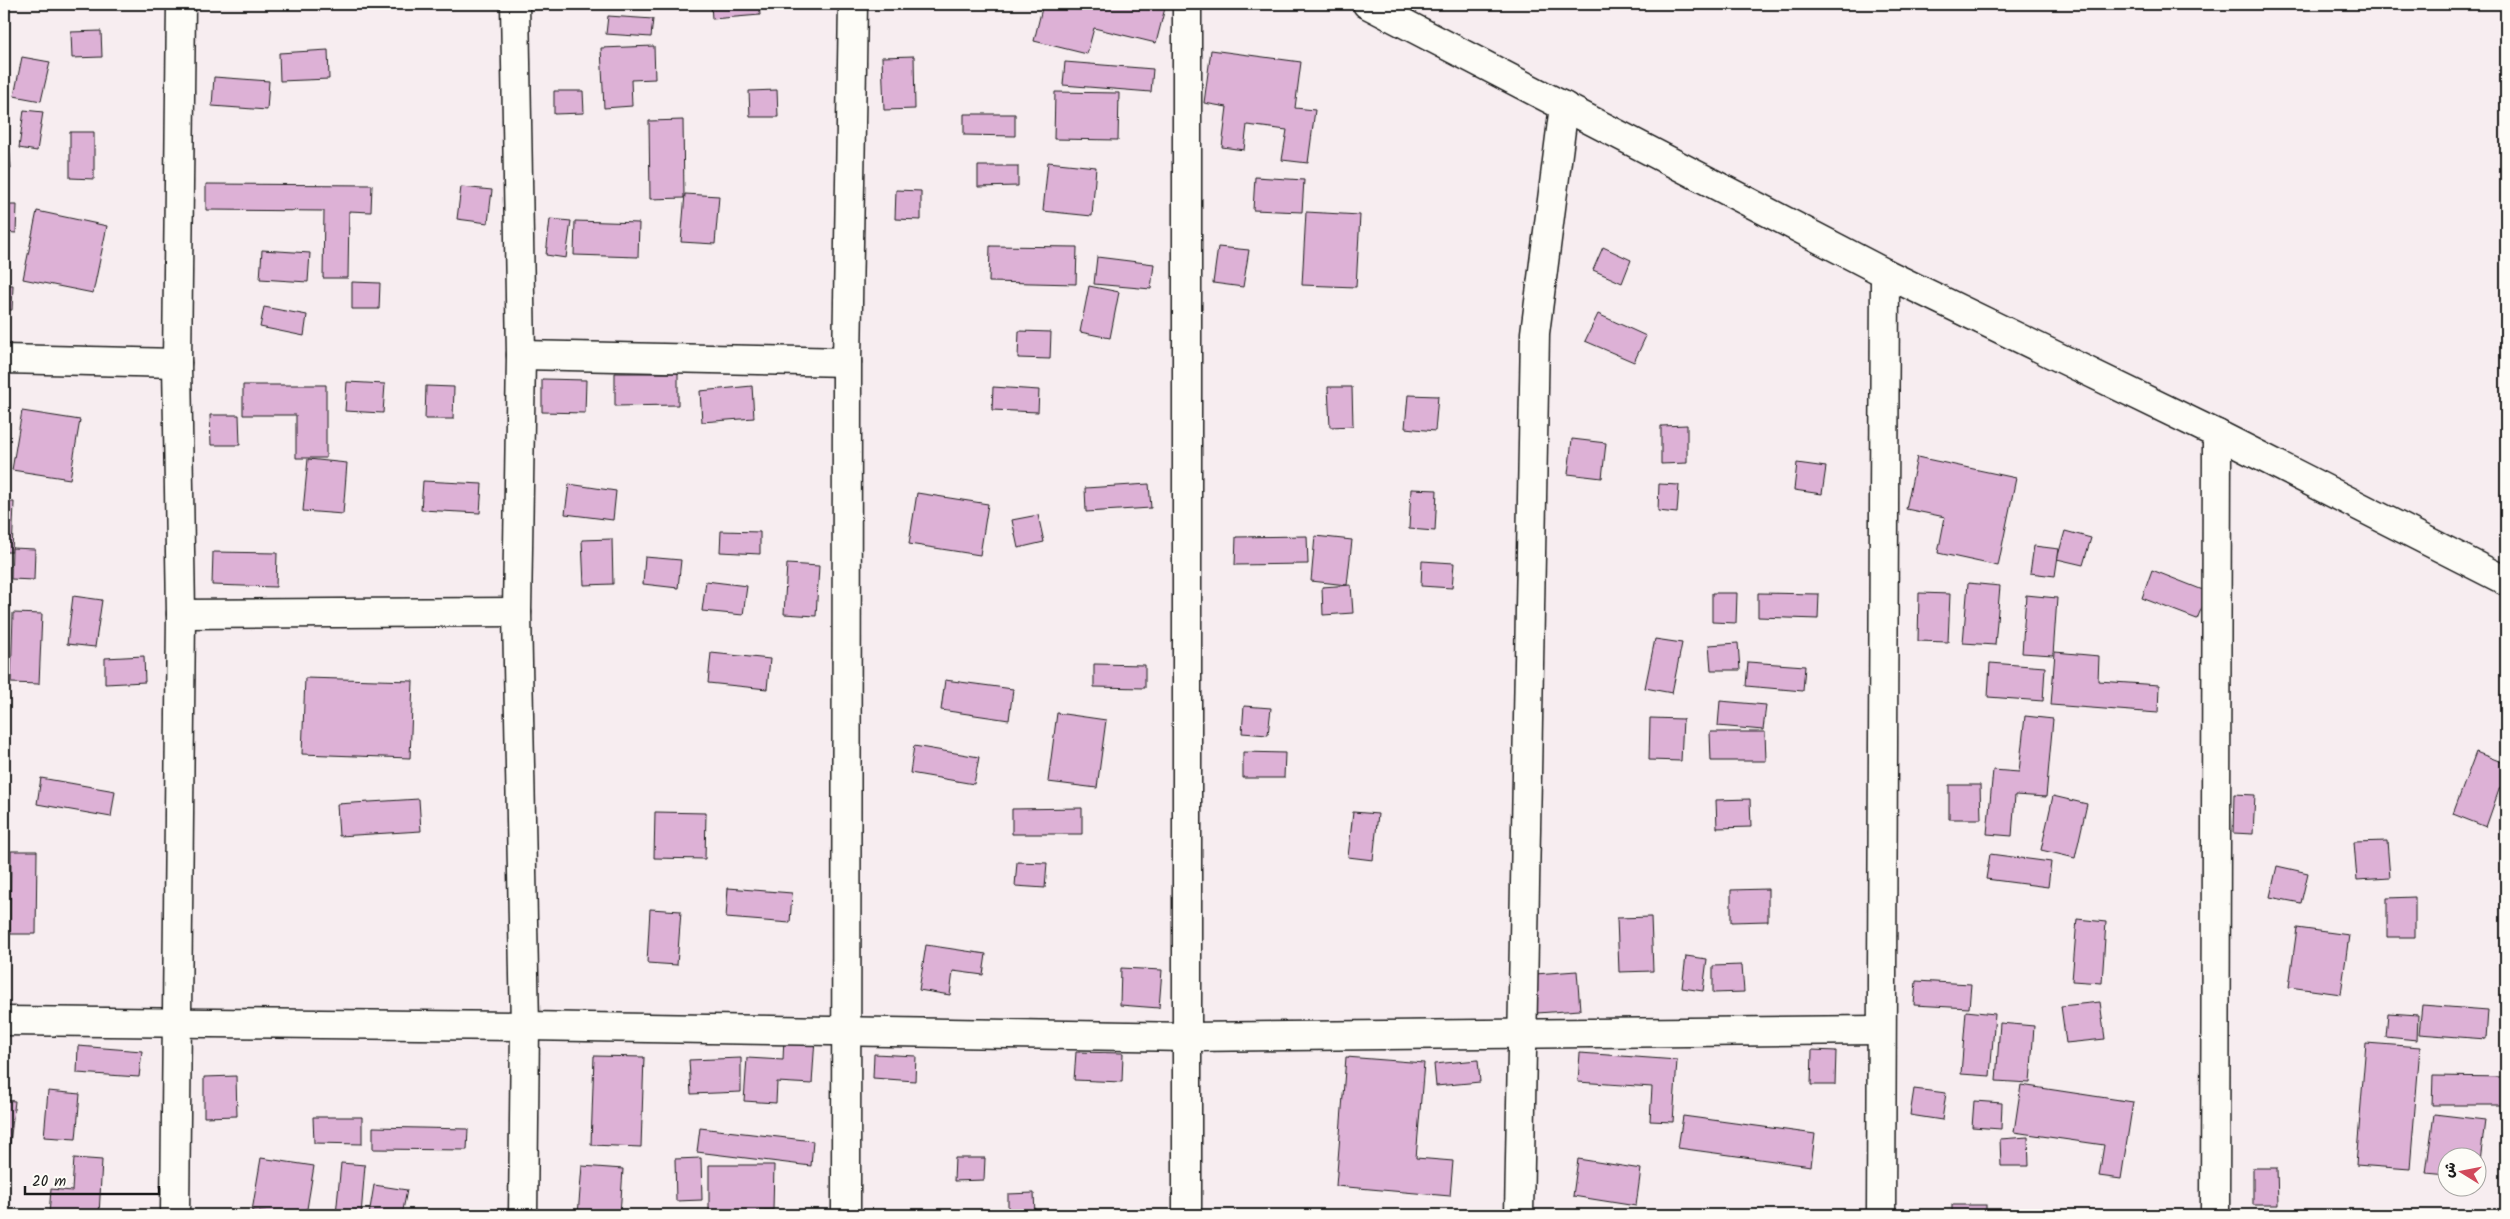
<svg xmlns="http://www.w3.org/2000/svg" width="2510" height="1219" font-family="Kalam,'Playpen Sans Arabic',sans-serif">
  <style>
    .building { fill: #ddb1d6; stroke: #1c1c1c }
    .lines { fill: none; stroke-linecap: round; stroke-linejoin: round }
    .street-casing { stroke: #1c1c1c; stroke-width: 31 }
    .secondary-casing { stroke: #1c1c1c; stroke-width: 31 }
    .street { stroke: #fdfcf7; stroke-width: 28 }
    .secondary { stroke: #fdfcf7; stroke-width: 28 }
  </style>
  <rect width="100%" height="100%" fill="#f7edf0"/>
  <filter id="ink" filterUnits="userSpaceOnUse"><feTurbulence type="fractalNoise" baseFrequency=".02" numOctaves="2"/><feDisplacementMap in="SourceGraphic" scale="10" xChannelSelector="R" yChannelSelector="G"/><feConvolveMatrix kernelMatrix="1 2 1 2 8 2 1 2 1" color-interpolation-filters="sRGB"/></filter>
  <g filter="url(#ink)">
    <g class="building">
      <polygon points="711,4 759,4 760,15 712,19"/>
      <polygon points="1043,4 1166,4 1156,43 1094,28 1087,54 1034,41"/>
      <polygon points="608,16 653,19 651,37 606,34"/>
      <polygon points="101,31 102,57 72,58 71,32"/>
      <polygon points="654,46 655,79 631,80 632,106 604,108 601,48"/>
      <polygon points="328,50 329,79 280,81 279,53"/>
      <polygon points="1211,50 1301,62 1295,108 1315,110 1308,163 1282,160 1287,130 1247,125 1244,150 1222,147 1227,107 1204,103"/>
      <polygon points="914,56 915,109 884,110 882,57"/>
      <polygon points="22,57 50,62 41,101 14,96"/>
      <polygon points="1065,62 1153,69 1151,92 1063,85"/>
      <polygon points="214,77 269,81 267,110 212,106"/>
      <polygon points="777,90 778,117 750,117 749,91"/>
      <polygon points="554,91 583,91 584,113 554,114"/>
      <polygon points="1055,92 1119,93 1118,140 1054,139"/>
      <polygon points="24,110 43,112 37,151 19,148"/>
      <polygon points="964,114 1015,114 1015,136 964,135"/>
      <polygon points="7,115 11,168 4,168 4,116"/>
      <polygon points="683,120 684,198 650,199 649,121"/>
      <polygon points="70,132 94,132 94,179 70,178"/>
      <polygon points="1048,162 1096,167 1092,216 1043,211"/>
      <polygon points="978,166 1018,166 1018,186 978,187"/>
      <polygon points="1255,177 1304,180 1302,212 1253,210"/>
      <polygon points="206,184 372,185 371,212 349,211 348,278 323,278 324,211 206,210"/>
      <polygon points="461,187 492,190 488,223 457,219"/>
      <polygon points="896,190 921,191 921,220 895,219"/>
      <polygon points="685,194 719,196 715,244 681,242"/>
      <polygon points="4,205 17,205 16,233 4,232"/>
      <polygon points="37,211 107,226 93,293 23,279"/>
      <polygon points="1306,212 1360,215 1356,287 1302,285"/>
      <polygon points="550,219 571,221 566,258 546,255"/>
      <polygon points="575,221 639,223 638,257 574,255"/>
      <polygon points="990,246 1077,247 1076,284 989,282"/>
      <polygon points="1218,247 1249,250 1243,287 1213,283"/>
      <polygon points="1603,247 1631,260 1622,283 1593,270"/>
      <polygon points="262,250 310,253 308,282 260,279"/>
      <polygon points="1097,257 1154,264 1151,289 1094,284"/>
      <polygon points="352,282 380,283 379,309 352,309"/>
      <polygon points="4,285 13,285 12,310 4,310"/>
      <polygon points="1089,286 1119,292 1110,338 1080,332"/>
      <polygon points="264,307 307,315 304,336 260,327"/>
      <polygon points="1598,314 1646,336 1634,362 1585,341"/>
      <polygon points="1019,331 1051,332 1050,359 1018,358"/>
      <polygon points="615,373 678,373 678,405 615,406"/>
      <polygon points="542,379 586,380 585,413 542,412"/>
      <polygon points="347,382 385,384 383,413 345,411"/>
      <polygon points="243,385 326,385 326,458 296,458 296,415 243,415"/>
      <polygon points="426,386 454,387 453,419 425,419"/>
      <polygon points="752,386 754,418 702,422 700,391"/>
      <polygon points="993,387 1039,390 1038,412 992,410"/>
      <polygon points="1328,387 1352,387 1353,426 1330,427"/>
      <polygon points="1408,395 1438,396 1435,431 1405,428"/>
      <polygon points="22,411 80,420 70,479 12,470"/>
      <polygon points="210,415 239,415 240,445 211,445"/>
      <polygon points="1687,425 1687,463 1661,464 1661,426"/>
      <polygon points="1572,439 1606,443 1602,478 1568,474"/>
      <polygon points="1917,457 2016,478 1998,566 1938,553 1945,517 1906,509"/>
      <polygon points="308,459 347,463 343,514 303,511"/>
      <polygon points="1797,463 1826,467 1822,494 1794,490"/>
      <polygon points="423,481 482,484 480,513 421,510"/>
      <polygon points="569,484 616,491 613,520 565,514"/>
      <polygon points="1149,484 1151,508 1086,512 1085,488"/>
      <polygon points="1659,484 1679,485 1677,513 1658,511"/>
      <polygon points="1411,489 1437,490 1435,531 1409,529"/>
      <polygon points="917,493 988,504 980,555 909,544"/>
      <polygon points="4,502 14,502 12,552 4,552"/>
      <polygon points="1038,515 1044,542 1018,548 1012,520"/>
      <polygon points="721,531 760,532 760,554 720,552"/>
      <polygon points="2065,531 2091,538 2083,565 2057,559"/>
      <polygon points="1307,536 1308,564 1235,565 1236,537"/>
      <polygon points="1315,536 1352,540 1347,585 1311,581"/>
      <polygon points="612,539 613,584 584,585 582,540"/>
      <polygon points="2034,546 2059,549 2055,576 2030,573"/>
      <polygon points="12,548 35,549 34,580 11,579"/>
      <polygon points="213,552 277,553 276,587 212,585"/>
      <polygon points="645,557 681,560 678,588 643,584"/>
      <polygon points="1422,561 1454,563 1452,588 1421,586"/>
      <polygon points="787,564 819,566 816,616 784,614"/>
      <polygon points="2152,570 2208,592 2197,619 2142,598"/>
      <polygon points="706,581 747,586 743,615 702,611"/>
      <polygon points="1968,583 2000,586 1995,645 1963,643"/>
      <polygon points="1351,585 1353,613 1323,615 1322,587"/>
      <polygon points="1712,593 1737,593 1736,623 1712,622"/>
      <polygon points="1758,593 1819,594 1818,619 1758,617"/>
      <polygon points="1919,593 1950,594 1948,642 1918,641"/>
      <polygon points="2026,595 2057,598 2053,655 2022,653"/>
      <polygon points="73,596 102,600 95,647 67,644"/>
      <polygon points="13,613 42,614 39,684 11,683"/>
      <polygon points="1655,639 1682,643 1672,693 1645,688"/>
      <polygon points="1738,643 1740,670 1711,670 1709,645"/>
      <polygon points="2055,652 2099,656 2098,681 2159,685 2158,713 2051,705"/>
      <polygon points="711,653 770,659 767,689 708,683"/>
      <polygon points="144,656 145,682 105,684 105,658"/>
      <polygon points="1748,662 1805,666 1803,691 1746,686"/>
      <polygon points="1990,663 2045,667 2043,701 1988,697"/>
      <polygon points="1094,664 1145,665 1145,688 1094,687"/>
      <polygon points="305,678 413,681 410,758 302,754"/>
      <polygon points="945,680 1013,689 1009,720 941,710"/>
      <polygon points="1720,701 1766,705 1763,730 1718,726"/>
      <polygon points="1244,706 1271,708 1268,735 1242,733"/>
      <polygon points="1057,713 1106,720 1097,788 1048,782"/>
      <polygon points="2025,716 2053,719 2046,797 2015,795 2012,836 1987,834 1993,770 2019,772"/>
      <polygon points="1650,718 1683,719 1681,761 1649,760"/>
      <polygon points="1710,732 1765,732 1766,761 1711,761"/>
      <polygon points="914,746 979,757 974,784 910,773"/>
      <polygon points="1243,752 1285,753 1284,778 1243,778"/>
      <polygon points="2476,752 2504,763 2506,757 2506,789 2500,787 2486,827 2453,814"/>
      <polygon points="41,778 115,791 111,817 37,804"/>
      <polygon points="1949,785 1980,785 1981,819 1949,819"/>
      <polygon points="2234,794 2255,795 2253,834 2233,833"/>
      <polygon points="2053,796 2087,804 2075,858 2041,850"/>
      <polygon points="419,799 421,831 339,836 337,804"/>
      <polygon points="1750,799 1751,827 1717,828 1716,800"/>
      <polygon points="1082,808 1082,834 1012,834 1012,809"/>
      <polygon points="655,812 706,813 705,859 654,858"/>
      <polygon points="1353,812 1378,814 1373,860 1348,857"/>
      <polygon points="2387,841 2390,878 2357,880 2354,842"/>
      <polygon points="11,851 37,851 36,934 10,934"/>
      <polygon points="1990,854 2051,862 2048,887 1986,879"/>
      <polygon points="1017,862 1047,863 1045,888 1015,886"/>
      <polygon points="2277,866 2308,873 2301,903 2270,897"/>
      <polygon points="728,888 792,893 790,923 726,918"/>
      <polygon points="1768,889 1768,921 1731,922 1731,890"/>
      <polygon points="2415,897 2415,937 2387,937 2387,898"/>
      <polygon points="650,909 681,911 677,965 647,963"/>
      <polygon points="1651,917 1653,971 1619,972 1617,918"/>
      <polygon points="2077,919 2106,922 2102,983 2072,981"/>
      <polygon points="2297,928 2349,935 2341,994 2289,987"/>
      <polygon points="926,945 986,954 983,975 953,971 950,995 919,990"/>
      <polygon points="1686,956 1707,959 1703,991 1682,988"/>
      <polygon points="1742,965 1744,992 1713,993 1713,966"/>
      <polygon points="1121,968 1162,970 1159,1008 1120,1005"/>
      <polygon points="1577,971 1580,1010 1537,1013 1535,974"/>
      <polygon points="1916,981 1971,984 1969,1008 1914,1005"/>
      <polygon points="2100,1002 2105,1039 2066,1043 2061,1006"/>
      <polygon points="2422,1005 2488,1010 2486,1039 2419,1034"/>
      <polygon points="1966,1011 1995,1014 1990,1076 1961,1074"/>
      <polygon points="2388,1013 2418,1015 2417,1040 2386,1037"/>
      <polygon points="2000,1023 2034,1026 2030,1083 1996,1081"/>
      <polygon points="784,1036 815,1038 812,1084 777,1082 776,1103 744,1101 747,1058 783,1060"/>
      <polygon points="2366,1043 2420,1047 2410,1169 2356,1165"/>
      <polygon points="78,1046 142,1051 139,1077 77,1073"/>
      <polygon points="1812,1050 1836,1051 1835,1085 1811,1085"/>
      <polygon points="1076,1052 1123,1053 1122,1082 1074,1080"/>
      <polygon points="1580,1053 1677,1060 1673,1122 1650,1121 1652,1087 1578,1082"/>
      <polygon points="874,1054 916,1056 915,1081 873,1078"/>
      <polygon points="594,1056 644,1057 641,1147 591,1145"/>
      <polygon points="1346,1057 1424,1063 1416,1158 1453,1161 1450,1196 1336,1186"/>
      <polygon points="741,1058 741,1092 691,1094 689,1060"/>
      <polygon points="1478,1060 1480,1082 1436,1086 1434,1064"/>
      <polygon points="236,1076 237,1116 204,1117 204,1077"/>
      <polygon points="2433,1076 2506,1077 2506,1105 2432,1105"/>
      <polygon points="2021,1085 2133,1102 2121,1179 2099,1176 2104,1145 2014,1132"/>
      <polygon points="1914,1089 1946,1093 1942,1120 1910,1115"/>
      <polygon points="48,1091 80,1094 76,1139 44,1137"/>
      <polygon points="4,1100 15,1101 4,1194"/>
      <polygon points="1974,1101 2002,1103 2001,1129 1972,1127"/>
      <polygon points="2434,1114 2485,1120 2478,1179 2478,1156 2448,1156 2448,1175 2426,1173"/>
      <polygon points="1683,1116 1815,1134 1811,1166 1678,1148"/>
      <polygon points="313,1117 362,1117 362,1144 314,1143"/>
      <polygon points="373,1127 468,1129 467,1150 373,1149"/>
      <polygon points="700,1128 813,1141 811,1166 697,1152"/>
      <polygon points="2028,1137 2029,1166 2001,1166 2000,1139"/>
      <polygon points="74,1158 102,1160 99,1215 49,1215 51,1189 72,1191"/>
      <polygon points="261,1158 314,1166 306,1215 278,1215 252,1211"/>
      <polygon points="701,1158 702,1200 676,1201 675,1159"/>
      <polygon points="955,1158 985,1158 984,1180 954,1181"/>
      <polygon points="1578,1159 1641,1169 1636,1206 1573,1196"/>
      <polygon points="341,1163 365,1165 361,1215 336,1215"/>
      <polygon points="709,1165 774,1165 773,1210 757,1210 757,1215 709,1215"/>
      <polygon points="582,1166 623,1169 620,1215 578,1215"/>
      <polygon points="2253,1168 2277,1168 2278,1205 2253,1205"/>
      <polygon points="374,1185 407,1190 402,1215 369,1215"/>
      <polygon points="1034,1193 1035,1215 1008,1215 1008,1194"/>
      <rect x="1952" y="1205" width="34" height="10"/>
    </g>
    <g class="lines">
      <defs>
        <g id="street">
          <polyline points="515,4 521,355 517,612 525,1026 523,1215"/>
          <polyline points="521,355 847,362"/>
          <polyline points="4,359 177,363"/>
          <polyline points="181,614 517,612"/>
          <polyline points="4,1021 525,1026 1188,1037 1881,1030"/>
          <polyline points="175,1215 181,614 177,363 181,4"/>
          <polyline points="846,1215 847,362 853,4"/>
          <polyline points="1187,1215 1187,4"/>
          <polyline points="1519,1215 1535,333 1564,106"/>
          <polyline points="1881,1215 1885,273"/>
          <polyline points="2215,1215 2217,434"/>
        </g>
        <polyline id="secondary" points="1367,4 1885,273 2217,434 2506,581"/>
      </defs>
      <use href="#street" class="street-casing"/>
      <use href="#secondary" class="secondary-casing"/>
      <use href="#street" class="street"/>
      <use href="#secondary" class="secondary"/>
    </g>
  </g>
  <rect width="2510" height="1219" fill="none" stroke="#fdfcf7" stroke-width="20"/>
  <rect x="10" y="10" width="2490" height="1199" fill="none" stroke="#1c1c1c" stroke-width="2" filter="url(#ink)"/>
  <g transform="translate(2462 1172) rotate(280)"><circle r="24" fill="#fdfcf7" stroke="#a3a29f"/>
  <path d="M0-4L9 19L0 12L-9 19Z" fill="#d1495b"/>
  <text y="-8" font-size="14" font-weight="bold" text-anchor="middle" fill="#1c1c1c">ش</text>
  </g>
  <path d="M25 1186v8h134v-8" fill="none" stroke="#1c1c1c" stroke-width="2.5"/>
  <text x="32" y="1186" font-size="15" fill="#1c1c1c" stroke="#fdfcf7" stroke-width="4" paint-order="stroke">20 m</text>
</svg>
